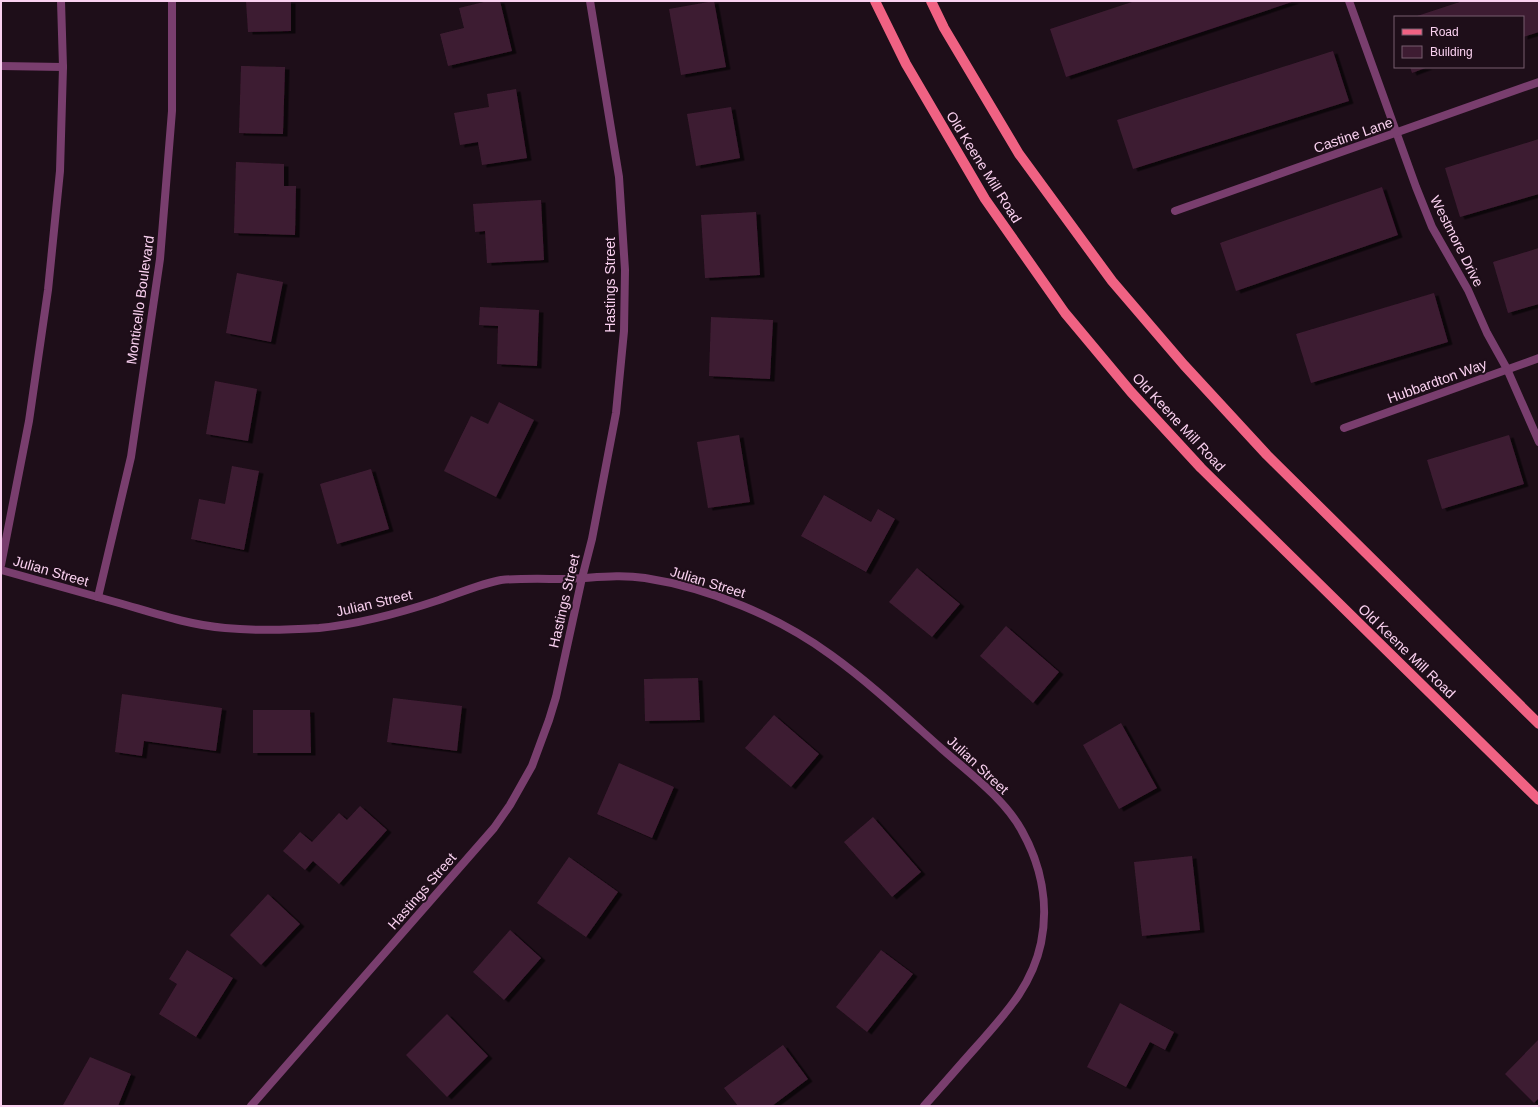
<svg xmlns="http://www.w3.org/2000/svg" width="1540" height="1107" font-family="Helvetica,sans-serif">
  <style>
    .building { fill: #3e1c32; filter: url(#shadow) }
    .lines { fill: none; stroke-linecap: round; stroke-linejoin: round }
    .street { stroke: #793e6e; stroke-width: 8 }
    .primary { stroke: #f06283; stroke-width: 10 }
    .labels { text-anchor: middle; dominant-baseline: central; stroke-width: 4; stroke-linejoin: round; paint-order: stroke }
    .street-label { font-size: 14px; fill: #fad1f0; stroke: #1e0e19 }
  </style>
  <defs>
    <filter id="shadow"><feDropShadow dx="4.5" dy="2.5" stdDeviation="0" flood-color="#0009"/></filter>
  </defs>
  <rect width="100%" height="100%" fill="#1e0e19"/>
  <g class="building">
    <polygon points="246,1 291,1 291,31 248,32"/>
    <polygon points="488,1 500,1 512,51 448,66 440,34 464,28 459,8"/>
    <polygon points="714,1 726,67 681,75 669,9"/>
    <polygon points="1135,1 1295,1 1066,77 1050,29"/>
    <polygon points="1463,1 1539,1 1539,32 1523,37 1523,17 1414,17"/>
    <polygon points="1333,51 1349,101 1133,169 1117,120"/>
    <polygon points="241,66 285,67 283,134 239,133"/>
    <polygon points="1410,67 1428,67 1412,73"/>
    <polygon points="516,89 527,158 482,165 478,142 460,145 454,113 489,107 487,94"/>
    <polygon points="731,107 740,158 696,166 687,114"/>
    <polygon points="1539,139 1539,194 1460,217 1445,168"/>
    <polygon points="236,162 284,164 284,186 296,186 295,235 234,233"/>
    <polygon points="1382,187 1398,235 1236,291 1220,243"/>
    <polygon points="541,200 544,260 487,263 485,231 475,232 473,204"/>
    <polygon points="756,212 760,275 705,278 701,215"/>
    <polygon points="1539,248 1539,304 1508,313 1493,262"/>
    <polygon points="237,273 283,282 271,342 226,333"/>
    <polygon points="1434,293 1448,342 1311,383 1296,334"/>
    <polygon points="480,307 539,310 537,366 497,364 498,326 479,325"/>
    <polygon points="711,317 773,320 770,379 709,376"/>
    <polygon points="215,381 257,389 248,441 206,434"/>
    <polygon points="499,402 534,420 496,497 444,471 471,416 488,424"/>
    <polygon points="739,435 750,502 708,508 697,442"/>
    <polygon points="1509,435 1524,484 1442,509 1427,460"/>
    <polygon points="232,466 259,471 244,550 191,539 199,499 225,504"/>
    <polygon points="371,469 389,529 337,544 320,484"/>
    <polygon points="824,495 871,522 878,509 895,519 866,572 801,536"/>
    <polygon points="917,568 960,604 932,637 889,602"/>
    <polygon points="1006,626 1059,672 1033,703 980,656"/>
    <polygon points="698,678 700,720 645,721 644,679"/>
    <polygon points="122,694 222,708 216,751 144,741 142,756 115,752"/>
    <polygon points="393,698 462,706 457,751 387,742"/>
    <polygon points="253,710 310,710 311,753 253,753"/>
    <polygon points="774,715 819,754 791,787 745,748"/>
    <polygon points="1121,723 1157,788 1119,809 1083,745"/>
    <polygon points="619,763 674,787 652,838 597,814"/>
    <polygon points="360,806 387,830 339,884 313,861 305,870 283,851 300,832 312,842 339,813 347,820"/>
    <polygon points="873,817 921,872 892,897 844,842"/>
    <polygon points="1192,856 1200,930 1142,936 1134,862"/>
    <polygon points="569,857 618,892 586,937 537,903"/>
    <polygon points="268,894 300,924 261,965 230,935"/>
    <polygon points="510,930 541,958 504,1000 473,972"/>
    <polygon points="187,950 233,978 196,1037 159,1014 177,984 169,979"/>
    <polygon points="881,950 913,974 867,1032 836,1007"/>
    <polygon points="1120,1003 1174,1032 1165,1050 1150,1042 1126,1087 1087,1067"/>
    <polygon points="447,1014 488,1056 447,1097 406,1055"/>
    <polygon points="1539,1039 1539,1098 1534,1103 1505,1074"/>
    <polygon points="783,1045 808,1079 772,1106 738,1106 724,1088"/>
    <polygon points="90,1057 131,1074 118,1106 63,1105"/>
  </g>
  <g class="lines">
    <g class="street">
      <polyline points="1349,1 1416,187 1432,227 1468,290 1487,333 1507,369 1539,442"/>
      <polyline points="1,66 63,67"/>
      <polyline points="1175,211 1539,82"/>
      <polyline points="1344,428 1539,358"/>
      <polyline points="1,565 29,421 48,290 60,171 63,67 61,1"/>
      <path d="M 1,570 C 40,581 80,592 119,603 C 154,613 189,625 225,628 C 256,631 288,630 319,628 C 360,624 400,613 439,600 C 457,594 483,583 501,580 C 522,578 545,579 566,579 C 593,578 618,574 645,578 C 710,588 779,617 831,655 C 870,683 906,717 942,749 C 968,772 1005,799 1022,831 C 1041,865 1049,904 1041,943 C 1032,986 1005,1014 977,1046 C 959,1066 942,1086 924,1106"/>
      <polyline points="98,597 131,457 160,259 172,111 172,1"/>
      <polyline points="251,1106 494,828 510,805 532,766 549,720 556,697 582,578 592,539 616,413 624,331 625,270 619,177 590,1"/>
    </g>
    <g class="primary">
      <polyline points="875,1 906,64 985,199 1065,313 1131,392 1201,468 1539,800"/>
      <polyline points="931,1 944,28 1019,154 1112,281 1184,365 1267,455 1539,724"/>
    </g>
  </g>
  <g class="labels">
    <g class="street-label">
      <text transform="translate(1353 135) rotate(-19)">Castine Lane</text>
      <text transform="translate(984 167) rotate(58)">Old Keene Mill Road</text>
      <text transform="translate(1457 241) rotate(63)">Westmore Drive</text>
      <text transform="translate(610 285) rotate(-90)">Hastings Street</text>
      <text transform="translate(140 300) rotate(-82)">Monticello Boulevard</text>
      <text transform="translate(1437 381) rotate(-20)">Hubbardton Way</text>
      <text transform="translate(1179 422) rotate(47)">Old Keene Mill Road</text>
      <text transform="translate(51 571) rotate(16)">Julian Street</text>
      <text transform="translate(708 582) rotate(17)">Julian Street</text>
      <text transform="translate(564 601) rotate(-77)">Hastings Street</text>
      <text transform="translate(374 603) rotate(-13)">Julian Street</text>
      <text transform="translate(1407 651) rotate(44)">Old Keene Mill Road</text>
      <text transform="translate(978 765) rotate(43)">Julian Street</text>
      <text transform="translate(422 891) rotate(-49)">Hastings Street</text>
    </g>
  </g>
  <rect width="1540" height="1107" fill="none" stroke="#fad1f0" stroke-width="4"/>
  <rect x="1394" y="16" width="130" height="52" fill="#1e0e19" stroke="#765c6f"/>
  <rect x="1402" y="29" width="20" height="6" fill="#f06283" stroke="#765c6f"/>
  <text x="1430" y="36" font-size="12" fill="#fad1f0">Road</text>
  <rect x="1402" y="46" width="20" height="12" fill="#3e1c32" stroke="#765c6f"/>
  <text x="1430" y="56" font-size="12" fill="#fad1f0">Building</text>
</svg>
